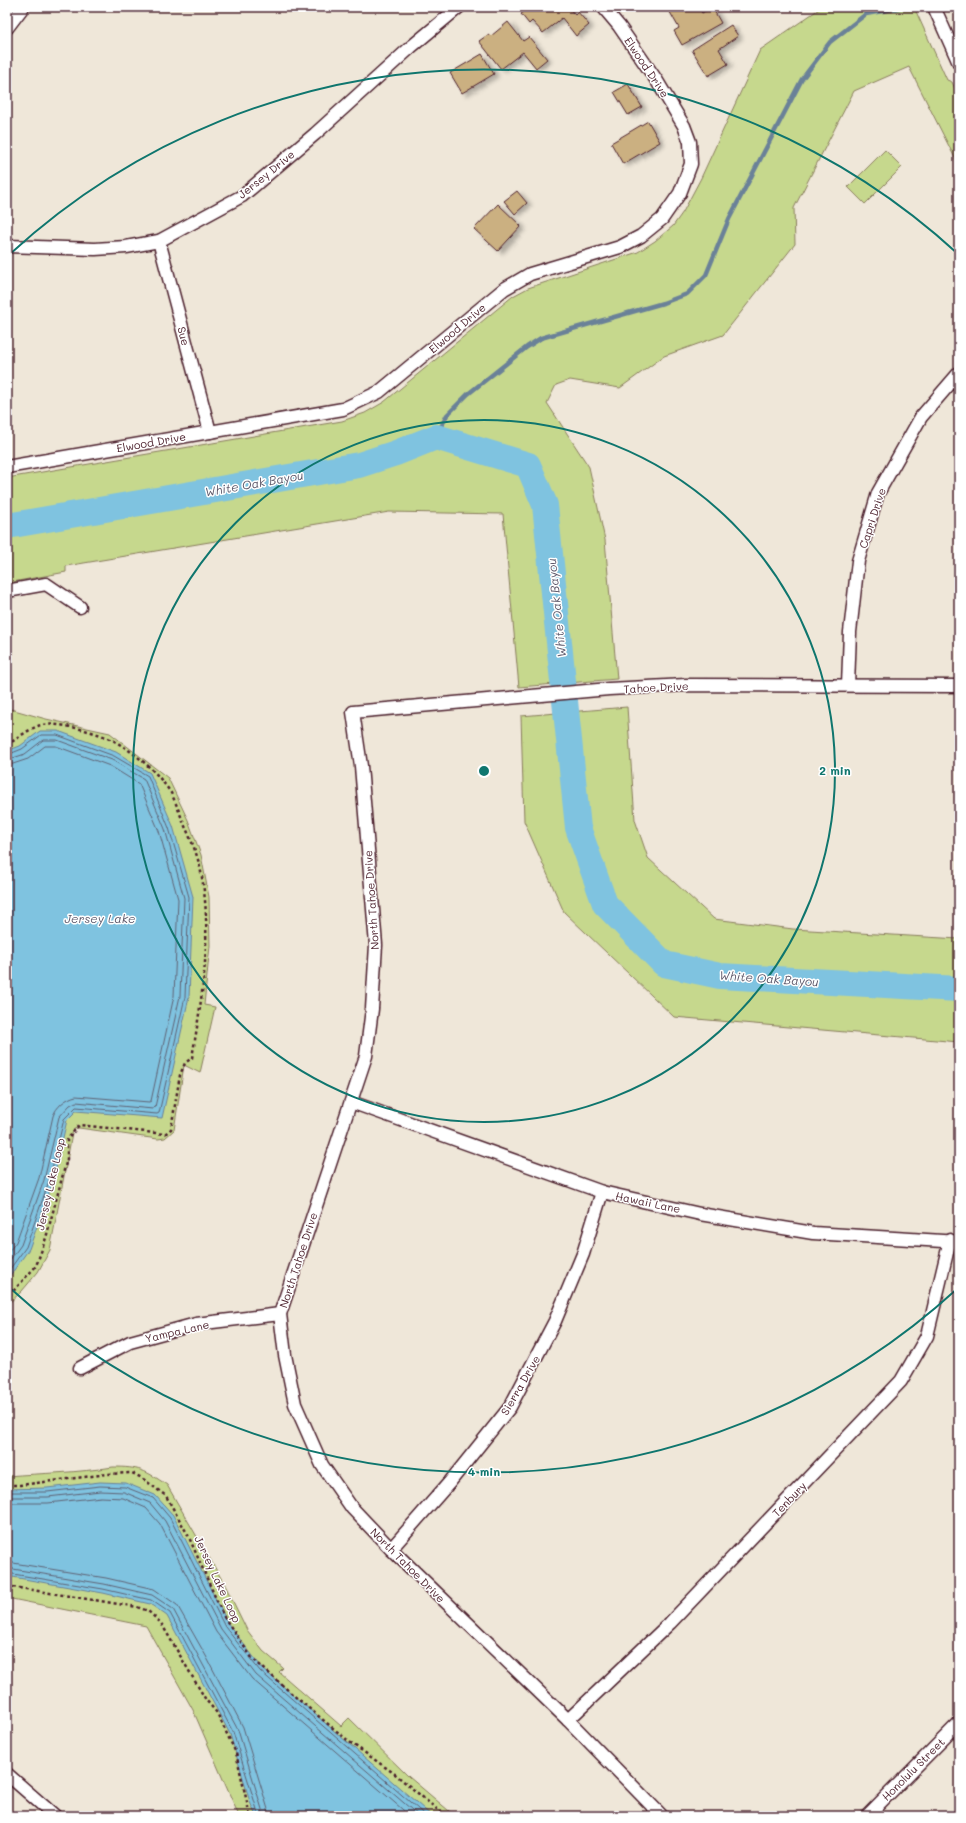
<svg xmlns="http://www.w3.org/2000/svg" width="966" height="1823" font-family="Mali,sans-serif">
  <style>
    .green { fill: #c6d88d; stroke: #887c5c }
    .water { fill: #7fc3e0; stroke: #6a8198 }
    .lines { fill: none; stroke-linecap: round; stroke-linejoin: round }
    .shore { stroke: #5f6173; stroke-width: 1 }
    .stream { stroke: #6a8198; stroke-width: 4.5 }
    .river { stroke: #7fc3e0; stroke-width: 26 }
    .building { fill: #cbb081; stroke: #4a1f2b; filter: url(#shadow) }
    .street-casing { stroke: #4a1f2b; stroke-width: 15 }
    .path { stroke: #4a1f2b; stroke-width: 2.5; stroke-dasharray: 3 3; stroke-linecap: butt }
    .street { stroke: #fff; stroke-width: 12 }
    .ring { fill: none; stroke: #0f766e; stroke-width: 2 }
    .labels { text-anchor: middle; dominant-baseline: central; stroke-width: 3; stroke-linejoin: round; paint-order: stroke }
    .street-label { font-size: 11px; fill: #4a1f2b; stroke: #fff }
    .water-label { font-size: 12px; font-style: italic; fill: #5d586a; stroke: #fff }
    .centre { fill: #0f766e; stroke: #fff; stroke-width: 2 }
    .ring-label { font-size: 12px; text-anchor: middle; font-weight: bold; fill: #0f766e; stroke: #fff; stroke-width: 3; stroke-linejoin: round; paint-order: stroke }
  </style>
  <defs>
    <filter id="shadow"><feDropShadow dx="4.5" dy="2.5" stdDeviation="2" flood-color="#0004"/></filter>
  </defs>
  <rect width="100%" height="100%" fill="#efe7d9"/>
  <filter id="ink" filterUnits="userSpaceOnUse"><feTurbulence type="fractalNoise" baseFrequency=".025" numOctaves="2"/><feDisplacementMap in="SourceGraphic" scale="8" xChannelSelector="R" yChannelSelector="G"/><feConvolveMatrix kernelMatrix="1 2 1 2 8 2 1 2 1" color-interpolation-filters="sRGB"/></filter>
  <g filter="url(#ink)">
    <g class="green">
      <polygon points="822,7 914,7 947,80 952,82 959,98 959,166 909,67 854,91 794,208 795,244 723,335 664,356 620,388 570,380 556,385 547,403 589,467 605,540 617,679 519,687 503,514 389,512 66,566 66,572 7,583 7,478 342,421 365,413 384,402 513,296 528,288 638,252 655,241 673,226 683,212 701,178 760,50"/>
      <polygon points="885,150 902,167 865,204 848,187"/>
      <polygon points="627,707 635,820 648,858 714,919 793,929 959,939 959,1042 674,1017 564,912 524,821 521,716"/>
      <polygon points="7,708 46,719 110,733 168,778 188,820 201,855 209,897 210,946 204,1005 215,1007 200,1073 184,1065 174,1130 165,1138 158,1139 79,1128 74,1129 72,1134 50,1250 38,1272 22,1291 7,1305"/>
      <path d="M 113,1467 C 139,1467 145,1470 167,1485 L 225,1585 L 247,1630 L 263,1651 L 283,1668 L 279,1672 L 341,1726 L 349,1718 L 409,1777 L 455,1816 L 239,1816 L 193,1710 L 146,1626 L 7,1598 L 7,1476 C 43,1473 77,1473 113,1467 Z"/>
    </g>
    <g class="water">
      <polygon points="40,731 58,731 116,752 150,773 173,826 193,897 189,997 162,1118 76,1111 67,1120 53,1182 29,1249 7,1280 7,751 20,746"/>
      <polygon points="100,1482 126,1483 155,1495 173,1515 229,1625 263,1669 432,1816 256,1816 250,1802 230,1734 167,1616 150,1604 103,1593 7,1576 7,1489 47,1488"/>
    </g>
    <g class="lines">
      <g class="shore">
        <polyline points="7,755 22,749 41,735 57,735 114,756 148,776 169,828 189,897 185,997 159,1113 157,1114 76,1107 64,1119 49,1181 26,1247 7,1273"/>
        <polyline points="7,760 25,754 43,740 57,740 112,760 144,779 165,829 184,898 180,996 155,1107 153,1109 76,1102 70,1105 59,1117 44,1180 21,1245 7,1264"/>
        <path d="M 7,766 L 28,759 L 45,746 L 56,746 L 110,766 L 139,784 L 159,831 L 178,899 L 174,996 L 151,1101 L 149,1102 L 76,1096 C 66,1098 56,1107 53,1116 L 39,1178 L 16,1242 L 7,1254"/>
        <polyline points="7,1492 47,1492 100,1486 125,1487 153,1498 170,1518 225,1627 260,1671 426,1816"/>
        <polyline points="7,1497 48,1497 100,1491 124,1492 150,1503 165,1521 221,1629 256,1675 419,1816"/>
        <polyline points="7,1503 48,1503 101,1497 123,1498 146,1508 160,1524 216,1632 252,1679 410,1816"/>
        <polyline points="7,1562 106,1578 154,1589 177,1605 206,1656 243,1727 270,1816"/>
        <polyline points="7,1568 104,1584 152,1595 173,1609 238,1730 264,1816"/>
        <polyline points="7,1573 103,1589 151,1600 170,1613 233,1732 259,1816"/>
      </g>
      <polyline class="stream" points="436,437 447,415 468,394 527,347 541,338 663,303 687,294 706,275 729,219 802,79 830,42 866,14 904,7"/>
      <polyline class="river" points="7,526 359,465 396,453 436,437 528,465 545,505 578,828 605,904 664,964 720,976 959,989"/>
    </g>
    <g class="building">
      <polygon points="530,7 568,7 575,15 578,12 589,25 576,36 562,18 543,33 532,21 529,24 521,14"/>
      <polygon points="667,7 698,7 702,13 712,7 721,23 682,45 674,31 679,28"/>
      <polygon points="508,22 523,41 529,37 547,59 536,68 523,52 501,69 479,41 489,34 491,36"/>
      <polygon points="731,25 738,36 719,49 728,64 708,76 692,50"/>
      <polygon points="482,54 494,74 462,93 450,73"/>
      <polygon points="628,84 642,107 628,115 614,92"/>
      <polygon points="648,121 660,142 623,164 611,143"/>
      <polygon points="517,191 527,203 515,214 504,201"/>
      <polygon points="498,204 521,226 498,251 474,229"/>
    </g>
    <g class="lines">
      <defs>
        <g id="street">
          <polyline points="934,7 959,63"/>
          <polyline points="7,28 23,7"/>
          <polyline points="159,241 210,432"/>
          <polyline points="7,246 95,249 126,247 159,241 242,196 315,134 411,47 459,7"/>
          <polyline points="7,467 343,409 379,392 504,289 530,274 620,247 641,236 662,219 680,193 691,164 690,142 684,126 657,81 619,26 603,7"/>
          <polyline points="7,591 46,584 80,607"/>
          <polyline points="848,685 850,632 858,561 878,493 921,417 959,373"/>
          <polyline points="351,1102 602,1192 700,1214 813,1233 959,1242"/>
          <polyline points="80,1368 130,1342 196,1324 280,1314"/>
          <polyline points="391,1549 449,1483 510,1407 555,1321 583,1254 602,1192"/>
          <polyline points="568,1720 670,1623 901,1381 927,1336 950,1240"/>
          <polyline points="7,1774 55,1816"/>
          <polyline points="662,1816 568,1720 391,1549 352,1508 322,1465 295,1404 285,1355 280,1314 366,1056 372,1009 376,945 361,766 353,712 609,689 686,685 959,686"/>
          <polyline points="867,1816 959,1723"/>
        </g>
      </defs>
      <use href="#street" class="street-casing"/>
      <g class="path">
        <path d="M 7,745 C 17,739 27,730 38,726 C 54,720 102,733 116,742 C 138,755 157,772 171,793 C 176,803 180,814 184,824 C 191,839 198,856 201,872 C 213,934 202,997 192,1058 L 185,1063 L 180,1075 L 171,1129 L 165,1134 L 79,1125 L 67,1140 L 67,1159 L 46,1238 L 36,1266 L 7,1298"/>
        <polyline points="7,1485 20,1485 108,1474 132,1473 142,1478 166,1496 188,1535 224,1617 252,1658 299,1700 351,1743 395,1774 445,1816"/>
        <polyline points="7,1586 137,1607 148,1611 161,1623 206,1700 217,1713 236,1753 250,1816"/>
      </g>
      <use href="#street" class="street"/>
    </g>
  </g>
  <g class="ring">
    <circle cx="484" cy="771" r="351"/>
    <path d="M958 1288A701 701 0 0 1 10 1288M10 254A701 701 0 0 1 958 254"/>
  </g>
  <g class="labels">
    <g class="street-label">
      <text transform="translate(647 67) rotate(56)">Elwood Drive</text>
      <text transform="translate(266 174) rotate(-39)">Jersey Drive</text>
      <text transform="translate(457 328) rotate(-40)">Elwood Drive</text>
      <text transform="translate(184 336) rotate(75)">Sue</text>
      <text transform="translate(151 442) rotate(-10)">Elwood Drive</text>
      <text transform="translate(872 518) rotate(-72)">Capri Drive</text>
      <text transform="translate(656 687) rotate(-3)">Tahoe Drive</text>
      <text transform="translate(371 900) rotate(-94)">North Tahoe Drive</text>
      <text transform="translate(50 1184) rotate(-77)">Jersey Lake Loop</text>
      <text transform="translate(648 1202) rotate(12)">Hawaii Lane</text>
      <text transform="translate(298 1260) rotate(-72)">North Tahoe Drive</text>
      <text transform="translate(177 1331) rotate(-13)">Yampa Lane</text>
      <text transform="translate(520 1385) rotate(-60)">Sierra Drive</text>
      <text transform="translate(789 1499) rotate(-46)">Tenbury</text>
      <text transform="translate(408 1565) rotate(45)">North Tahoe Drive</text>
      <text transform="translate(218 1579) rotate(65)">Jersey Lake Loop</text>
      <text transform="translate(913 1769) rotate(-45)">Honolulu Street</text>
    </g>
    <g class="water-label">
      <text transform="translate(254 483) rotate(-10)">White Oak Bayou</text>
      <text transform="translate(556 608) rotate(-96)">White Oak Bayou</text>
      <text x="100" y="918">Jersey Lake</text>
      <text transform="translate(769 978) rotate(4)">White Oak Bayou</text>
    </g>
  </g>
  <circle cx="484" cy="771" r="6" class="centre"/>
  <g class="ring-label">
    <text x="835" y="775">2 min</text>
    <text x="484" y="1476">4 min</text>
  </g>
  <rect width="966" height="1823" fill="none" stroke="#fff" stroke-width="24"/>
  <rect x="12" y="12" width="942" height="1799" fill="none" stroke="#4a1f2b" stroke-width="1.5" filter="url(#ink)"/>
</svg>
